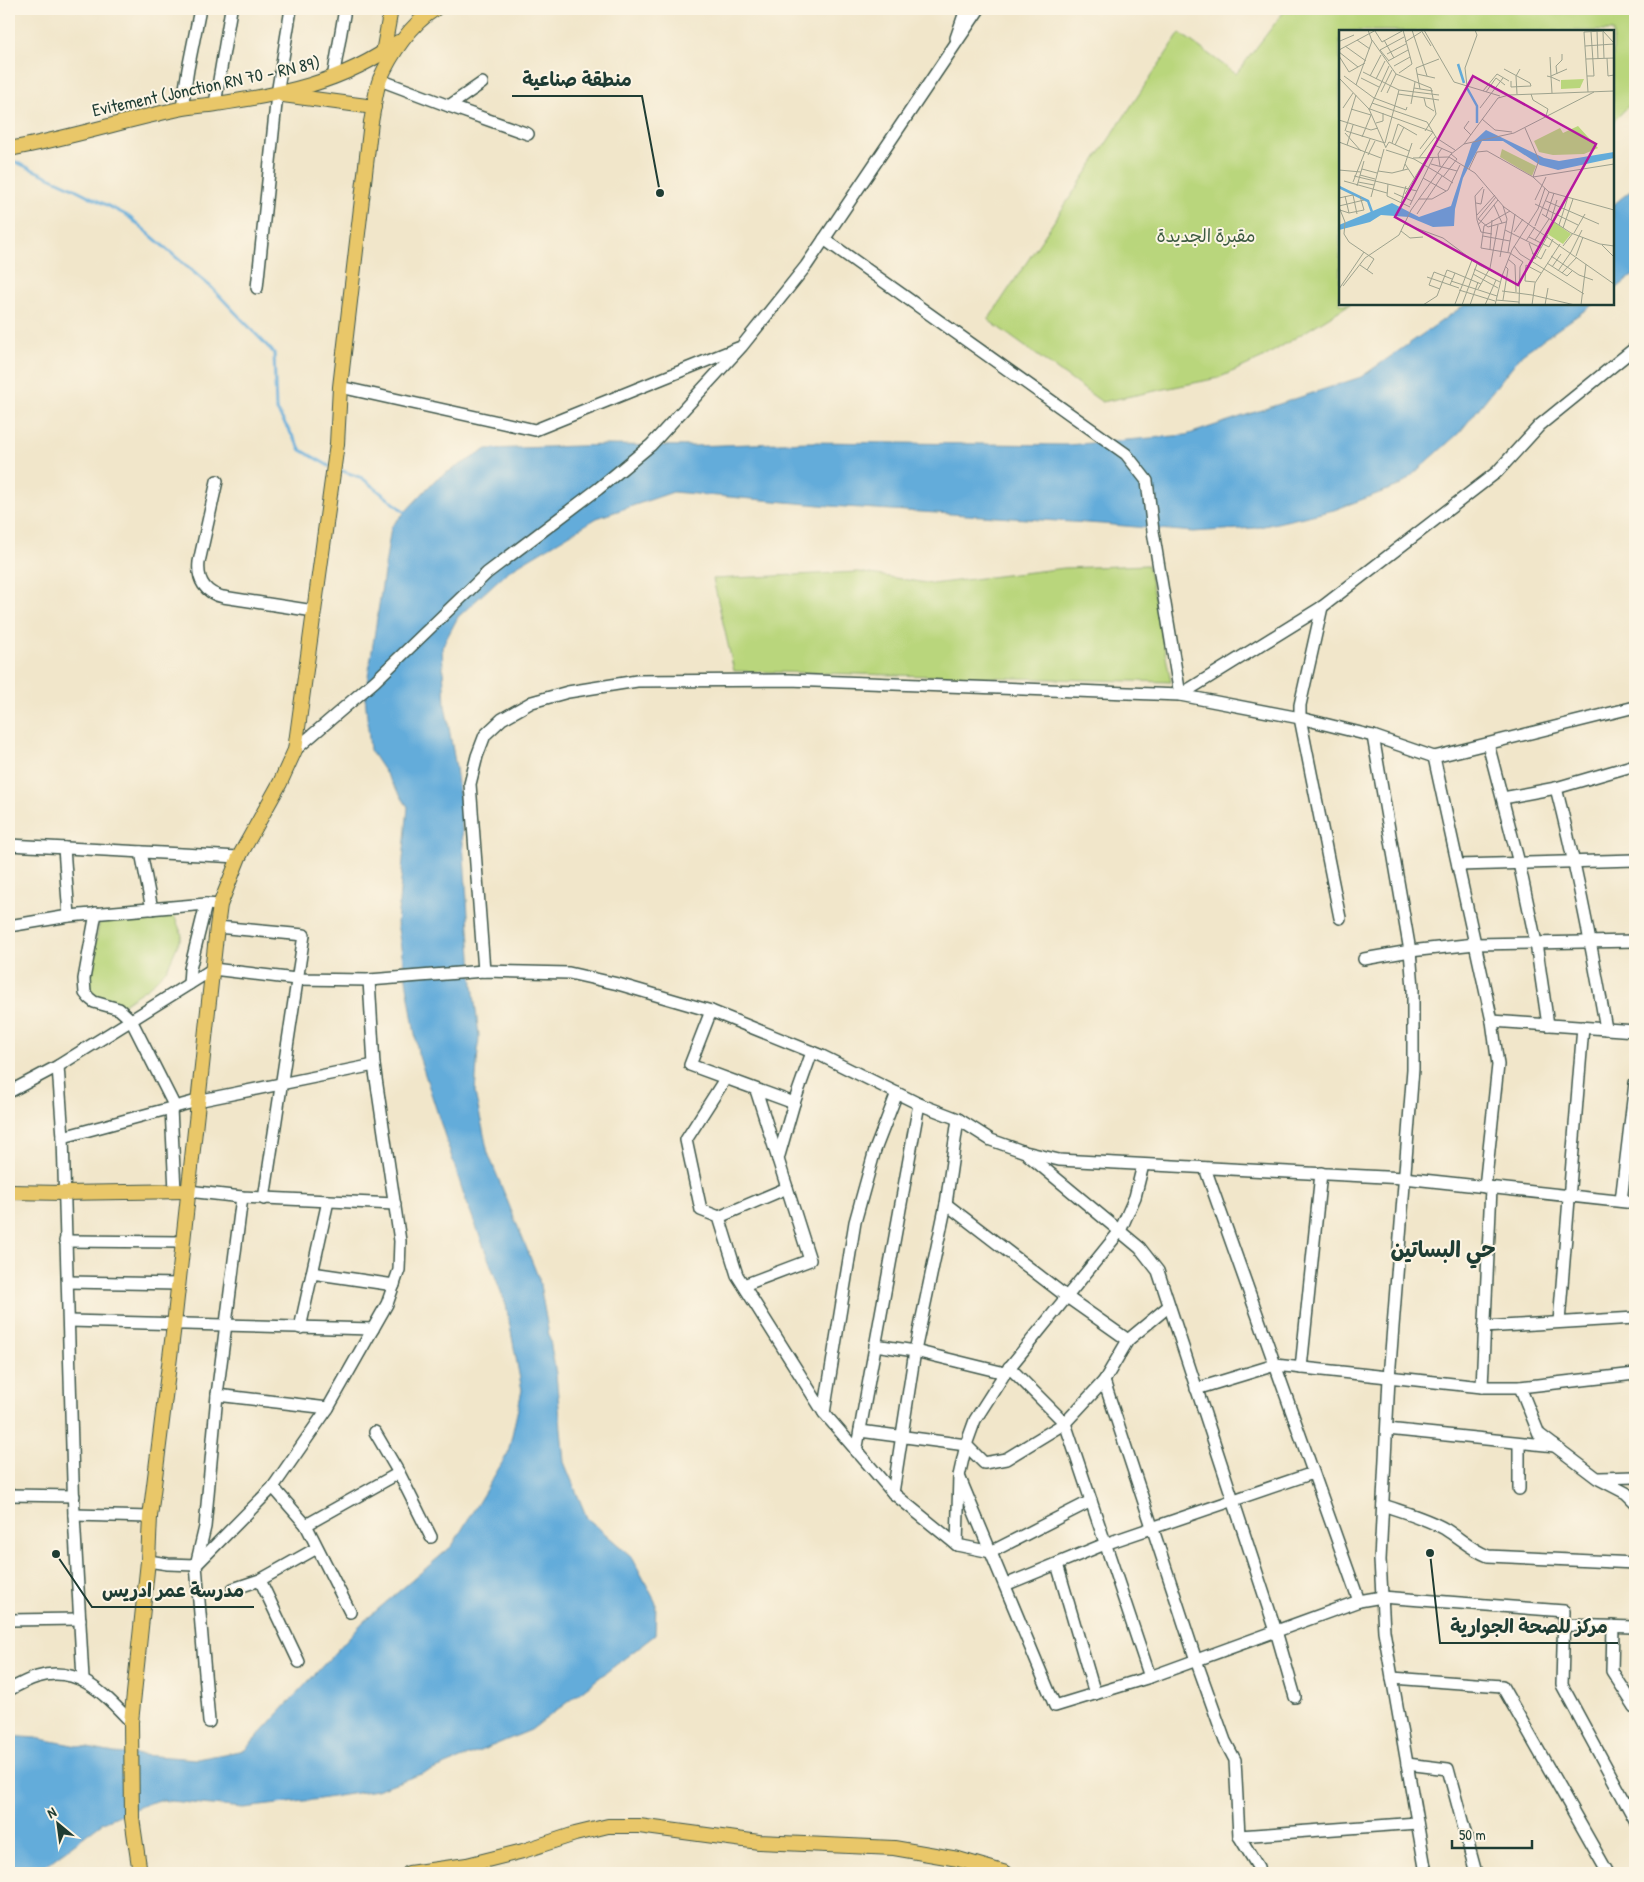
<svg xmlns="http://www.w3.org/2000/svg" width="1644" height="1882" font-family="'Patrick Hand','Playpen Sans Arabic',sans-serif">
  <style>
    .green { fill: #b9d67c; stroke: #6c8a58 }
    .water { fill: #63acda; stroke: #417487 }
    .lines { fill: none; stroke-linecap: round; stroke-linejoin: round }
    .stream { stroke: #63acda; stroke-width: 3 }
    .minor-casing { stroke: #3e564a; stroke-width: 14 }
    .major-casing { stroke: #3e564a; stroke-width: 16 }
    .minor { stroke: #fff; stroke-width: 11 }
    .major { stroke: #e9c769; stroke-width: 14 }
    .labels { text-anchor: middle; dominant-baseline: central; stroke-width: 4; stroke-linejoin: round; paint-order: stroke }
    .street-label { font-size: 18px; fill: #1f3d34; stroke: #fcf5e5 }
    .park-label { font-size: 18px; fill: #3e5c42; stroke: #fcf5e5 }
    .district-label { font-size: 22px; font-weight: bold; fill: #1f3d34; stroke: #fcf5e5 }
    .inset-river { fill: none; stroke: #63acda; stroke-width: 2.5 }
    .inset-road { fill: none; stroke: #9da28e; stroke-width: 1 }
    .view { fill: #b5179e; fill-opacity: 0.15; stroke: #b5179e; stroke-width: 2.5 }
    .inset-edge { fill: none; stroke: #1f3d34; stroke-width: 2.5 }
    .leader { fill: none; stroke: #1f3d34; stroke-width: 2 }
    .callout-dot { fill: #1f3d34; stroke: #fcf5e5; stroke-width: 2 }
    .callout-label { font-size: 19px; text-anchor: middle; font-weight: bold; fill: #1f3d34; stroke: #fcf5e5; stroke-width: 4; stroke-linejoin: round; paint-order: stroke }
  </style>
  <rect width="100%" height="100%" fill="#fcf5e5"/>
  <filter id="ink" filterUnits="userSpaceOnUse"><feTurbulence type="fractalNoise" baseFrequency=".02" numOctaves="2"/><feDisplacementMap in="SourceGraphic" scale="10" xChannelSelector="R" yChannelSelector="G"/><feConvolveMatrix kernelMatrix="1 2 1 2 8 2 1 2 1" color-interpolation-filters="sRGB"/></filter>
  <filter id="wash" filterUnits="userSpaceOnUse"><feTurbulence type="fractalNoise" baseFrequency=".0096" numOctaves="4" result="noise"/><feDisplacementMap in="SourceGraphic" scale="20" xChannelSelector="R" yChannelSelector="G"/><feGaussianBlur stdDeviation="1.12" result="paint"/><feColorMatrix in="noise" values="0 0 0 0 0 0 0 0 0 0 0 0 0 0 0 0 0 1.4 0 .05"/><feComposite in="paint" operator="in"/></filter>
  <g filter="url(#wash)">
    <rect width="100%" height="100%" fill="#f1e6ca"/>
    <g class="green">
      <polygon points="1286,9 1626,9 1635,12 1635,99 1613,122 1613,31 1340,31 1340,304 1350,304 1261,359 1218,378 1102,402 988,320 1180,33 1236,74"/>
      <polygon points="1148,565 1171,682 734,671 713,579 858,572 932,584 1064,568"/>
      <polygon points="173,913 182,935 167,969 150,986 122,1005 93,997 87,989 100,919 109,916"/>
    </g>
    <g class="water">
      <polygon points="1635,187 1635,274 1613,291 1613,205"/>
      <polygon points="1466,304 1594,304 1522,354 1460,432 1401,485 1334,510 1255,528 1193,532 1102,524 831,506 673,492 597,518 507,572 458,617 442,647 445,705 456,768 460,801 473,985 479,1036 475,1093 488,1153 539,1279 556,1374 564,1462 587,1518 632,1557 656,1603 655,1635 531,1730 441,1767 376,1790 313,1800 243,1808 160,1800 149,1803 103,1822 37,1872 9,1873 9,1736 36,1738 114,1753 197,1759 245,1750 363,1622 452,1546 508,1453 522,1390 506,1305 464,1195 418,1053 397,923 408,807 370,750 365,696 391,527 436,479 487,449 607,445 693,446 809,442 1068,445 1186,435 1361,377"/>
    </g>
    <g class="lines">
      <g class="stream">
        <polyline points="9,159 69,186 128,216 212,288 274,353 276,409 301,450 329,466"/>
        <polyline points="337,469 362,478 405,512"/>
      </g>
    </g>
  </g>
  <g filter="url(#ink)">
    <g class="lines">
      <defs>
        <g id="minor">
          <polyline points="956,38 966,9"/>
          <polyline points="333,78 345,9"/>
          <polyline points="380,80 449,106 482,83"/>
          <polyline points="215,104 231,9"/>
          <polyline points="449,106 528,134"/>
          <polyline points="182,108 188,69 200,9"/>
          <polyline points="824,239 1126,454 1147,481 1153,531 1180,695 1322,607 1497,472 1540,425 1635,348"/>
          <polyline points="257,288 277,94 291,9"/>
          <polyline points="340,387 535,430 738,348"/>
          <path d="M 217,481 L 199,562 C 197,580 205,593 223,597 L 314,611"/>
          <polyline points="1322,607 1300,705 1300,718 1340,918"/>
          <polyline points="1373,736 1410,951 1413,988 1413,1069 1389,1378 1380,1560 1384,1631 1426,1873"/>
          <polyline points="1488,744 1519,863 1536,943 1548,1025"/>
          <polyline points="295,750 375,681 487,573 598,489 651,445 742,346 806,266 979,9"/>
          <polyline points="1434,757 1492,1021 1498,1065 1485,1187"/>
          <path d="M 1556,788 C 1577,868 1592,948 1606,1029"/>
          <polyline points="1503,798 1556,788 1635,765"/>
          <polyline points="9,845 239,857"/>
          <polyline points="64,848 69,916"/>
          <polyline points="141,852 152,909"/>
          <polyline points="1458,865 1635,860"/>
          <polyline points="96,913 84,979 85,993 89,998 94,1002 119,1009 131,1020 175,1107"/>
          <polyline points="9,926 69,916 206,904 220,905"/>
          <polyline points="217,927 304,935 264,1199"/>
          <polyline points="1364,959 1410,951 1475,944 1635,941"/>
          <polyline points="484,971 470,784 477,756 485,735 502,719 532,702 568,692 637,681 789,680 1180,695 1300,718 1373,736 1434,757 1635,707"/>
          <polyline points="189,984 190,969 206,904"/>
          <polyline points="711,1011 690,1065 794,1103"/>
          <polyline points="1492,1021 1635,1031"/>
          <polyline points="58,1066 63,1137 74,1515 83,1679"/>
          <polyline points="725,1079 686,1140 701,1210 719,1217 737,1275 824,1413 893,1493 957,1545 991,1552 1091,1501"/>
          <polyline points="9,1092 58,1066 213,969 296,979 369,980 484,971 569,973 618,984 711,1011 822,1056 919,1104 958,1119 991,1140 1025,1152 1059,1160 1404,1178 1635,1203"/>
          <polyline points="171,1108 175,1191"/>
          <polyline points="63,1137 197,1101 374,1065"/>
          <polyline points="1028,1155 1140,1248 1158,1271 1276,1631 1295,1697"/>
          <polyline points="778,1159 794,1103 812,1052"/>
          <polyline points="1205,1168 1359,1601"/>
          <polyline points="188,1191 242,1197 395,1204"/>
          <polyline points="1621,1201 1635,1083"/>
          <polyline points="946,1204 1067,1297 1128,1340"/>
          <polyline points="719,1217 787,1188"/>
          <polyline points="65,1241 182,1242"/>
          <polyline points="312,1273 394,1285"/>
          <polyline points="68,1282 178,1284"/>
          <polyline points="744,1285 810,1260 756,1090"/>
          <polyline points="69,1321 373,1329"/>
          <polyline points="1559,1322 1583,1027"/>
          <polyline points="1484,1327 1635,1318"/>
          <polyline points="300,1328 328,1201"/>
          <polyline points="875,1345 915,1351 1005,1373"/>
          <polyline points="1009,1367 1065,1423 1150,1677"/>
          <polyline points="1301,1368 1321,1173"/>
          <polyline points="1104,1381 1196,1660 1225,1741 1235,1760 1239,1836 1258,1867 1259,1873"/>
          <polyline points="1482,1387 1491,1188"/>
          <polyline points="1520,1387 1539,1434 1597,1478 1626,1493 1635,1502"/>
          <polyline points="1196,1389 1275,1365 1482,1387 1520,1387 1635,1374"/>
          <polyline points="217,1395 328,1408"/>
          <polyline points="824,1413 855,1222 875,1150 897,1093"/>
          <polyline points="1387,1429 1555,1446"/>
          <polyline points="860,1431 966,1445 984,1463 1006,1459 1065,1423 1104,1381 1128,1340 1169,1306"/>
          <polyline points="856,1452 919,1104"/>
          <polyline points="399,1473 431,1537"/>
          <polyline points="959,1476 1055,1706 1150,1677 1359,1601 1382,1597 1564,1611 1562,1685 1635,1820"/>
          <polyline points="1600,1478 1635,1477"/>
          <polyline points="273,1487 306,1525 350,1612"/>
          <polyline points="1519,1489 1519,1443"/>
          <polyline points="893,1493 915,1351 946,1204 958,1119"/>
          <polyline points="9,1495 74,1496"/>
          <path d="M 1383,1505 C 1403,1512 1426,1518 1445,1529 C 1461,1539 1470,1549 1488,1556 L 1635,1563"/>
          <polyline points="74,1515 150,1517"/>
          <polyline points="306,1525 399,1473 375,1432"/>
          <polyline points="957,1545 959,1476 966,1445 975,1420 1005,1373 1120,1231 1135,1197 1143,1165"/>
          <polyline points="148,1561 168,1564 196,1565 273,1487 328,1408 387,1304 399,1270 400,1241 374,1065 369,980"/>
          <polyline points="1057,1564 1095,1694"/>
          <polyline points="260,1580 299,1662"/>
          <polyline points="1005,1585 1105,1544 1313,1473"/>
          <polyline points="233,1589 260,1580 317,1548"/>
          <polyline points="9,1620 80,1619"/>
          <polyline points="1563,1625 1635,1627"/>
          <polyline points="1613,1626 1612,1671 1635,1707"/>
          <polyline points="1392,1678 1502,1686 1608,1873"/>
          <path d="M 9,1690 C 18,1685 27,1680 37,1677 C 78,1664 105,1695 131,1722"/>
          <polyline points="209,1722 196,1565 205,1527 217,1395 242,1197"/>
          <polyline points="1407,1764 1448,1769 1476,1873"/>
          <polyline points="1239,1836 1417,1823"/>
        </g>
        <g id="major">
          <polyline points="383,53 391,9"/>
          <polyline points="283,95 374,107"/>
          <path d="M 9,149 C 66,139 122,121 179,109 C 191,106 204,106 216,104 C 280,95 345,82 398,42"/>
          <polyline points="9,1192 64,1193 188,1191"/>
          <path d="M 140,1873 L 132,1818 L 131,1722 L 148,1561 L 150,1517 L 174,1325 L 217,927 L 220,905 L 239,857 L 280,783 L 295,750 L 337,444 L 340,387 L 371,122 C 374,108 375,92 380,79 C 391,54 411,24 435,9"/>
          <polyline points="409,1873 467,1865 523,1851 575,1834 608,1826 639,1826 759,1842 894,1848 958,1859 1006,1873"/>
        </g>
      </defs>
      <use href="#minor" class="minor-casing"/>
      <use href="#major" class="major-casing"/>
      <use href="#minor" class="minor"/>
      <use href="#major" class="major"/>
    </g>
  </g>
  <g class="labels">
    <g class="street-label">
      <text transform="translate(206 86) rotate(-12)">Evitement (Jonction RN 70 - RN 89)</text>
    </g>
    <g class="park-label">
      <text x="1206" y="235">مقبرة الجديدة</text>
    </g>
    <g class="district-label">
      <text x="1443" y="1249">حي البساتين</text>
    </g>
  </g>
  <g transform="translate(1339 30)">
    <rect width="275" height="275" fill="#f1e6ca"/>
    <path d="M 245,49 L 241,58 L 222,59 L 222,50 ZM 239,96 L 259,118 L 245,124 L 214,125 L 200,122 L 195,111 L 221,98 L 224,103 ZM 163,119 L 197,136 L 193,146 L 161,127 ZM 215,192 L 232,204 L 224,214 L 207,203 Z" fill="#b9d67c"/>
    <path d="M 147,100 L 205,128 L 220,131 L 275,122 L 275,128 L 219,140 L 201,135 L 164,111 L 143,111 L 124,148 L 116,179 L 115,196 L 94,197 L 70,187 L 42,185 L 31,192 L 0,200 L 0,195 L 53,173 L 80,187 L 112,176 L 133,113 Z" fill="#63acda"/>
    <path class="inset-river" d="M 119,34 L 125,53M 128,58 L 138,76 L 138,93M 0,157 L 29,171 L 33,182"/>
    <path class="inset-road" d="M 73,0 L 88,46M 82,0 L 92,16M 85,0 L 115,52 L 161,66M 36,1 L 43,12 L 63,1M 258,1 L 259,29M 264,2 L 265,28M 18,10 L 31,19M 33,10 L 57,44 L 92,58 L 97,84 L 86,101M 45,10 L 55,28M 1,11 L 15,5M 66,12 L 82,2M 6,16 L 27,31M 246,16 L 275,14M 0,20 L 37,0M 0,22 L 19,37M 48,24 L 67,14M 0,26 L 10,42 L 26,33M 268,28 L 269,46 L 275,45M 247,29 L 275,28M 49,31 L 69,20M 50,31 L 41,20 L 65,7M 55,36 L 71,27M 165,39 L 191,53 L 192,56 L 172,57 L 172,51M 24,42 L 60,60 L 100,65M 60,43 L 73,34 L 64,0M 78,44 L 96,48M 218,44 L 217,36 L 223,30 L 223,24M 5,46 L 35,68 L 67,80 L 68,77M 31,46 L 42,25M 208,46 L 212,47 L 211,27M 212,46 L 228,39M 248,46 L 255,46 L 252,2M 0,48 L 30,79 L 47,118M 22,48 L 40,57M 37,49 L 46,31M 17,55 L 33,11 L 29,0M 128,56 L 126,38 L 138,5 L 136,0M 75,58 L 94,61M 81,59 L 77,38 L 100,29M 144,61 L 158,44 L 170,51M 42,62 L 53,40M 147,62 L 157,48 L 166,55M 249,62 L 245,2 L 264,1 L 275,13M 48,63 L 57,44M 213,63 L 212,47 L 221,51M 59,64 L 100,70M 178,64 L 177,46 L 181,39M 192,64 L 194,70 L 209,79 L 207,86M 85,68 L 87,76 L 95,81M 33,73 L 88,92 L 98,109M 72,74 L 76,52M 4,78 L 14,63M 141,78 L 164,48M 12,79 L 32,85 L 23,107M 31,79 L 94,102M 30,80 L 50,36M 143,89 L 156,100 L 173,102M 0,90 L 32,100 L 39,98M 130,91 L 125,98 L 132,105M 37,93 L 44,91 L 44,83M 186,98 L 200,130 L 194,147 L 275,134M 6,101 L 17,65M 7,101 L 46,113 L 60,60M 6,103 L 22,121M 0,112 L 42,128M 53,113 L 59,94 L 78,105M 125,114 L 175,103 L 255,62M 8,115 L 14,95M 56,115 L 65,97M 95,115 L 113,123M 47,117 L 50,112 L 70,121M 81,119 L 94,102M 47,120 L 75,129 L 99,143M 29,125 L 36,111M 74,128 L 110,127 L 136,143 L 165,177 L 275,254M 80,128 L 97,106M 66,134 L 76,149M 92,134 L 118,141M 101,136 L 99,124 L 103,118M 23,139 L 38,143M 130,139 L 138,122 L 148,121 L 194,147 L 210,162 L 275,180M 0,140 L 22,142M 64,140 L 73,113M 39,141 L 53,143 L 69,139M 99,143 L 114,153M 21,145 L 36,149M 15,146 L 78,161M 104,147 L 118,129 L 112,124M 84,148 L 107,161M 5,151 L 48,163M 14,152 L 31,109M 19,152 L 35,155M 49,154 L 48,166 L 71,177M 18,156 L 25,131M 144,157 L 136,166 L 138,190 L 142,202 L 153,204M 55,163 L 73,171M 66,164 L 99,109 L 116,120M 6,166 L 10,183M 32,167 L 45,119M 0,168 L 14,165 L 18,184M 80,169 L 93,169 L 109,160 L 121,135M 196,170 L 207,147M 207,171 L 260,194M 62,173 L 67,156M 137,173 L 142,174 L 145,159M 196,174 L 239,195M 71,175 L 94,128M 155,175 L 163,193M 0,176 L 25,170M 0,177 L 6,192 L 5,204 L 10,212 L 35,229 L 28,240M 1,180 L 10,183 L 25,180 L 21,166M 78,184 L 103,146M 203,184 L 232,203 L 261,214 L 275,216M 138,185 L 156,165M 207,187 L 215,163M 139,189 L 149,197 L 167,192M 139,189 L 157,167M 212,190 L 218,170M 66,194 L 104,208 L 140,235 L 163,246 L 156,275M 139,195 L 159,170M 220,195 L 229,167M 145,196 L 142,218 L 171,223 L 184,232 L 181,237 L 180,275M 145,196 L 171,181M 196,196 L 210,162M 224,198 L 234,169M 166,200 L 202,218M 62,201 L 71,208 L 84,207M 175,202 L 184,189M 235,203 L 246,184M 144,206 L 171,211M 190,207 L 210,217 L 214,209M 196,210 L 210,189M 187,211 L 196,197M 190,213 L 196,229 L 209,205M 263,215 L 275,227M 175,216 L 181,224 L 245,264M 224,216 L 234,203M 151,219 L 153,190M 169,222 L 176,184M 232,222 L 243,200M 193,223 L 202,229 L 207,219M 212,226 L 240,245 L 254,250M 237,226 L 244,207M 161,227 L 168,189 L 164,176M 169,229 L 176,235 L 177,262M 208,233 L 228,246 L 233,241M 21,235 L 34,244M 187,235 L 186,251 L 196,252M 187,235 L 202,243M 213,237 L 222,224M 135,239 L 161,252M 219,241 L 232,222M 223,243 L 238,227M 134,244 L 159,258M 163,246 L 173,220 L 199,179 L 206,158M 88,247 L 120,258M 112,251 L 158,266M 111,255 L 116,243 L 142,254M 4,256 L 26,228 L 60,205 L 72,180 L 112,124 L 125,114 L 159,68 L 170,65 L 275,61M 0,259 L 25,222M 101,259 L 90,255 L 95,242 L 113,249M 139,259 L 151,238 L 159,195M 120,260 L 156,271M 163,261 L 193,265M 193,265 L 236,275M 157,270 L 180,272M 164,270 L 169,239 L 166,236M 116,274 L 133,230M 84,275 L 98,266 L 108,240 L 116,243M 123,275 L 138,234M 131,275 L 139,252M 146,275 L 157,250M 193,275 L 196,253 L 221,214M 206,275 L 209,258M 242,275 L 247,234"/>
    <path class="view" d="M 134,46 L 257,114 L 179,255 L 56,187 Z"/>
    <rect width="275" height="275" class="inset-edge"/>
  </g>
  <path class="leader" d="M660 193L642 96H512M56 1554L92 1607H254M1430 1553L1440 1643H1618"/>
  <g class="callout-dot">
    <circle cx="660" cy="193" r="5"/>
    <circle cx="56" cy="1554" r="5"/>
    <circle cx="1430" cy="1553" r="5"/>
  </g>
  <g class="callout-label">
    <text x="577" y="86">منطقة صناعية</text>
    <text x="173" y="1597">مدرسة عمر ادريس</text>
    <text x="1529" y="1633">مركز للصحة الجوارية</text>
  </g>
  <rect width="1644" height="1882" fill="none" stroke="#fcf5e5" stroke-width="30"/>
  <g transform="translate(58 1824) rotate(331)" stroke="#fcf5e5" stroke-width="4" paint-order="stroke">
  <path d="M0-4L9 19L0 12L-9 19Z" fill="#1f3d34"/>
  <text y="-8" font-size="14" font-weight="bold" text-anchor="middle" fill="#1f3d34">N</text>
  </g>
  <path d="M1452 1840v8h80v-8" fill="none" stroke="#1f3d34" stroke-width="2.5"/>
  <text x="1459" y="1840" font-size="15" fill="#1f3d34" stroke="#fcf5e5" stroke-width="4" paint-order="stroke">50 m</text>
</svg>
